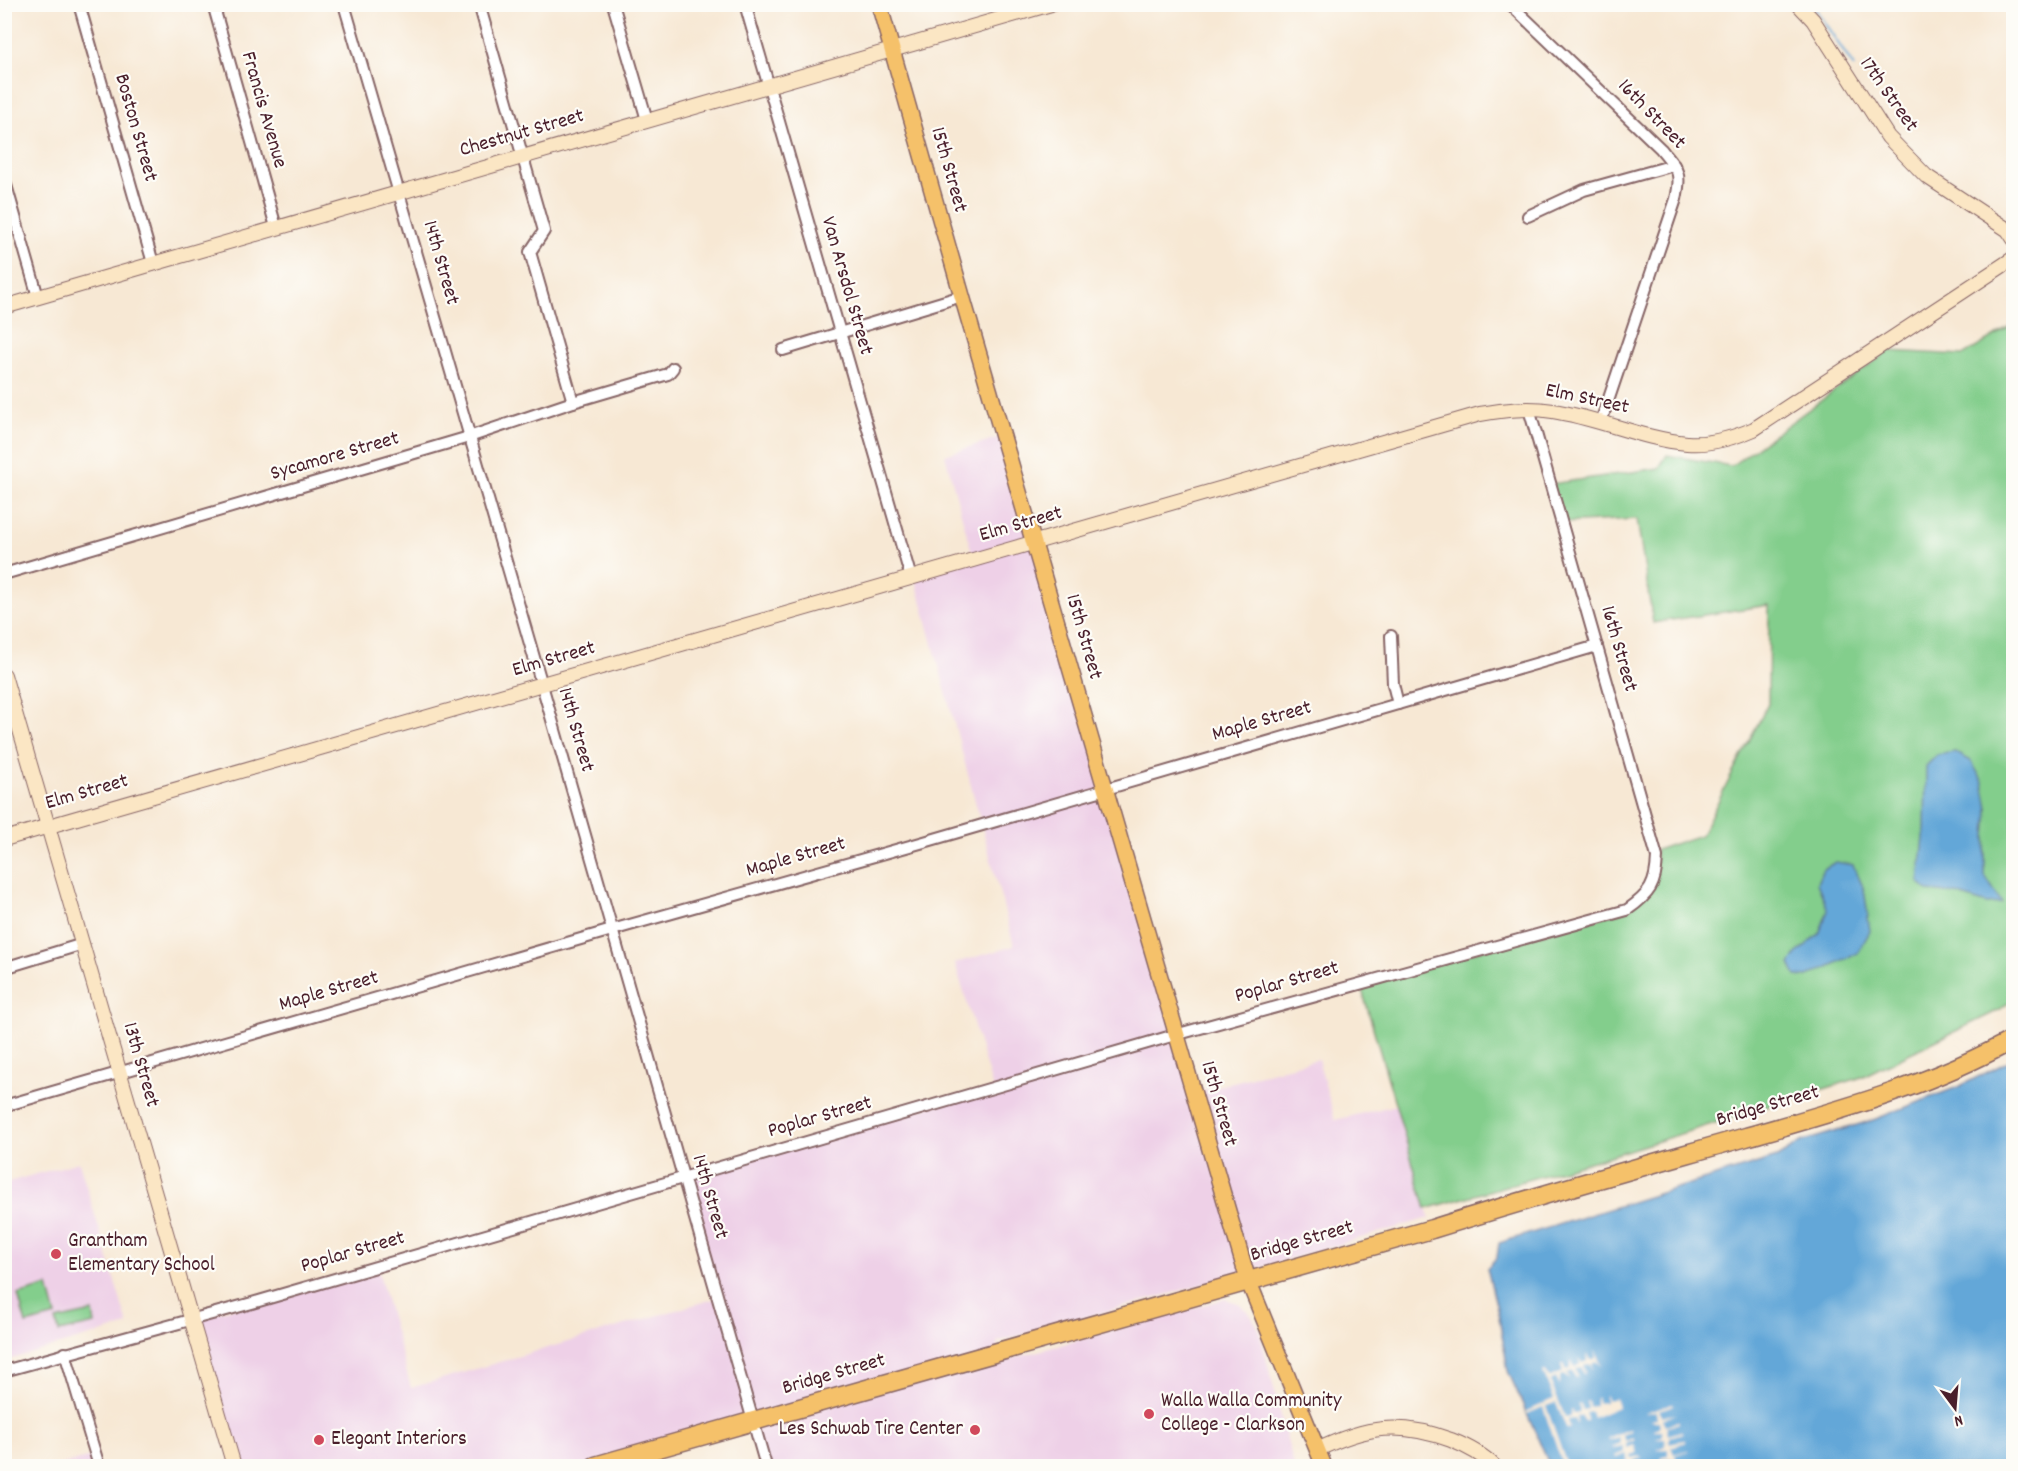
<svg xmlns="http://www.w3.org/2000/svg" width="2018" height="1471" font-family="Dekko,sans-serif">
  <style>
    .built { fill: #eed0e7 }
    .green { fill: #83ce8c; stroke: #66765c; stroke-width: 1.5 }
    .water { fill: #63a7d8; stroke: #566382; stroke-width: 1.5 }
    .pier { fill: #f7e8d4 }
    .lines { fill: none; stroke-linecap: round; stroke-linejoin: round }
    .stream { stroke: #63a7d8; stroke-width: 2 }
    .street-casing { stroke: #876566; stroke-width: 14 }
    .secondary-casing { stroke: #876566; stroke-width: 16 }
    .primary-casing { stroke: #876566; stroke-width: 18 }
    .highway-casing { stroke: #876566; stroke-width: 21 }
    .street { stroke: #fff; stroke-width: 10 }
    .secondary { stroke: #fbe6c4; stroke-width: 14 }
    .primary { stroke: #f5c16b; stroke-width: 15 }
    .highway { stroke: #f5c16b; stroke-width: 18 }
    .poi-dot { fill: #d1495b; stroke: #fdfcf7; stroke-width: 2 }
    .labels { text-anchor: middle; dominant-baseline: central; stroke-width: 4.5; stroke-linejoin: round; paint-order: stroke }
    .street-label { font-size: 21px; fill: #4a1f2b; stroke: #fdfcf7 }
    .poi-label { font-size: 21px; fill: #4a1f2b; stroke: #fdfcf7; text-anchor: start }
  </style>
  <rect width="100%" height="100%" fill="#fdfcf7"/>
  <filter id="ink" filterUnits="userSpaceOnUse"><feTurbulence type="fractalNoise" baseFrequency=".0167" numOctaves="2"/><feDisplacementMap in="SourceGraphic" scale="12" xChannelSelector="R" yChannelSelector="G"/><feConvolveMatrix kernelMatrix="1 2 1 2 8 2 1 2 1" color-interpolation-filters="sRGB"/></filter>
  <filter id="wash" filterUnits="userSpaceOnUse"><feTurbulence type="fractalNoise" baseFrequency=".008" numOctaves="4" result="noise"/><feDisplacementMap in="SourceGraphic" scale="24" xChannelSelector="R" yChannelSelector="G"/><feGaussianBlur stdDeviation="1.35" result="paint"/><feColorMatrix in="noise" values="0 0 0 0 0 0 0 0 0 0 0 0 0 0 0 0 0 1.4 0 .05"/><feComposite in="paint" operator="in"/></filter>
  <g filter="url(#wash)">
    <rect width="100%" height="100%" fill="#f7e8d4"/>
    <g class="built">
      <polygon points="1003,436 1193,1093 1318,1059 1335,1120 1396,1105 1429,1218 1215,1281 997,1342 1003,1361 1225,1299 1238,1303 1248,1311 1258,1327 1294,1466 766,1466 754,1423 630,1456 634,1466 234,1466 192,1320 377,1266 411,1388 717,1298 683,1177 993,1089 955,963 1014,946 915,577 974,560 945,455"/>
      <polygon points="79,1162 128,1325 5,1361 5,1183"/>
      <polygon points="96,1456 99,1466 56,1466"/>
    </g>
    <g class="green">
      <polygon points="2013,325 2013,1000 1995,1012 1859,1078 1610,1156 1426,1209 1360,983 1628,910 1656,877 1656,850 1701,835 1768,704 1769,605 1653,623 1637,519 1562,523 1550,484 1659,468 1667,455 1731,466 1889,351 1964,355"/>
      <polygon points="48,1286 56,1316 26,1324 18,1295"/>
      <polygon points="93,1312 95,1324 59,1332 56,1320"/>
    </g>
    <g class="water">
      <polygon points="1955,752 1971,761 1983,782 1988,808 1985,854 1985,876 2002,903 1987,904 1956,894 1928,891 1919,882 1925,829 1926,766 1937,755"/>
      <polygon points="1836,862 1853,865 1864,889 1870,931 1858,953 1807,977 1796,976 1790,964 1797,953 1819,934 1828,910 1817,883 1823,869"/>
      <polygon points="2013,1059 2013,1466 1550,1466 1508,1371 1499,1317 1487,1268 1497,1257 1499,1243 1777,1157 1801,1142 1873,1120 1960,1086"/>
    </g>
    <g class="pier">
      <polygon points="1594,1350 1602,1366 1597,1361 1592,1364 1594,1370 1590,1364 1584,1366 1586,1373 1584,1374 1582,1368 1576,1369 1578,1377 1576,1378 1572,1371 1567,1373 1569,1380 1564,1375 1560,1376 1560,1385 1556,1378 1550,1381 1565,1417 1571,1416 1571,1408 1573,1414 1580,1412 1579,1405 1580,1404 1583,1410 1588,1409 1586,1401 1588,1401 1590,1407 1596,1406 1596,1397 1599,1403 1605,1402 1605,1394 1607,1400 1616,1398 1618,1407 1593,1418 1591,1412 1586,1413 1587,1421 1585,1421 1581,1415 1577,1417 1577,1425 1575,1419 1568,1420 1570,1428 1567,1429 1556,1403 1546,1406 1567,1466 1563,1466 1543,1407 1527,1414 1526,1412 1554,1399 1543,1372 1545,1371 1549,1378 1563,1372 1561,1364 1563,1364 1566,1370 1571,1368 1571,1360 1575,1367 1580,1364 1578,1358 1582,1363 1587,1361 1586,1354 1590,1360 1596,1358"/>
      <polygon points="1673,1403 1674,1405 1659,1410 1663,1416 1677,1414 1662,1419 1665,1425 1679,1421 1679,1423 1666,1427 1668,1435 1682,1431 1682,1433 1669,1437 1669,1443 1685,1440 1685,1442 1671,1447 1674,1454 1688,1450 1688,1451 1675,1455 1677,1463 1691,1460 1677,1464 1677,1466 1666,1466 1672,1463 1671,1458 1661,1460 1661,1458 1668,1455 1668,1449 1658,1450 1658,1449 1666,1446 1665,1439 1655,1439 1663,1437 1662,1430 1652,1430 1660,1427 1659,1421 1649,1421 1657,1418 1656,1411 1646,1413 1646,1412"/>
      <polygon points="1630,1429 1631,1431 1622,1435 1626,1441 1633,1438 1634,1440 1626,1444 1627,1448 1634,1445 1637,1453 1630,1455 1631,1458 1641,1456 1641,1458 1633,1461 1634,1466 1631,1466 1628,1463 1619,1466 1628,1460 1625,1454 1616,1458 1615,1456 1624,1452 1623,1446 1612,1448 1611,1447 1620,1443 1619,1437 1608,1440 1608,1438"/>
    </g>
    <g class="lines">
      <polyline class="stream" points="1812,4 1854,67"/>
    </g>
  </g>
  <g filter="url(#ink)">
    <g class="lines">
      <defs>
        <g id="street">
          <polyline points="79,4 153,263"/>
          <polyline points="213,4 276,227"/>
          <polyline points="344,4 542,685 766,1466"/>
          <polyline points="479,4 544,231 530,252 573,402"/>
          <polyline points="613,4 647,120"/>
          <polyline points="745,4 911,578"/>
          <path d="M 1510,4 L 1661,149 C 1678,170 1682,172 1676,199 L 1601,422"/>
          <polyline points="4,178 38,297"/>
          <polyline points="1528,216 1584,190 1674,165"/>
          <polyline points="783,350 962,296"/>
          <polyline points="4,574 469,437 573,402 668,374 673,368"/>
          <polyline points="1391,636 1393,684 1398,704"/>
          <polyline points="4,968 83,944"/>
          <polyline points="4,1106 612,930 924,842 1597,646"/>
          <polyline points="65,1353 99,1466"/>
          <path d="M 4,1371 L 252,1303 L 1175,1035 L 1627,910 C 1650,894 1656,885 1657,857 L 1529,409"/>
        </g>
        <g id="secondary">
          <polyline points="1798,4 1813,20 1888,137 1926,176 2008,230 2014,239"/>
          <polyline points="4,307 1051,4"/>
          <polyline points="4,675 234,1466"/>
          <path d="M 4,839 L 1480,414 C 1504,410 1528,407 1553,411 C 1599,418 1642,439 1687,443 C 1711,445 1733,438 1754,429 L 2014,258"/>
          <path d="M 1317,1450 C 1366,1426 1400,1421 1451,1440 C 1466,1446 1483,1455 1494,1466"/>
        </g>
        <polyline id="primary" points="879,4 962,296 1248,1280 1324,1466"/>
        <path id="highway" d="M 595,1466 L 1432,1229 C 1536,1196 1641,1167 1746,1137 C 1837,1111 1930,1086 2014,1039"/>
      </defs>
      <use href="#street" class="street-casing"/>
      <use href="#secondary" class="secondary-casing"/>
      <use href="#primary" class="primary-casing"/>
      <use href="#highway" class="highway-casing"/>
      <use href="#street" class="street"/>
      <use href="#secondary" class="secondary"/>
      <use href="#primary" class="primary"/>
      <use href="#highway" class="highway"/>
    </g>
  </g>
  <g class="poi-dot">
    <circle cx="56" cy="1254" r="6"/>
    <circle cx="1149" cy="1414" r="6"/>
    <circle cx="975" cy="1430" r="6"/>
    <circle cx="319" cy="1440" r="6"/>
  </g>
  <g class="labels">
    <g class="street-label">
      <text transform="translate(1888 95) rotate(55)">17th Street</text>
      <text transform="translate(263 110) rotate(74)">Francis Avenue</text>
      <text transform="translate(1651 115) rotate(46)">16th Street</text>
      <text transform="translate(135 128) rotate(74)">Boston Street</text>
      <text transform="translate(522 134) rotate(-16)">Chestnut Street</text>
      <text transform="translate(948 170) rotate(74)">15th Street</text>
      <text transform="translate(440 263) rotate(74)">14th Street</text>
      <text transform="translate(846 286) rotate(74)">Van Arsdol Street</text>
      <text transform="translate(1587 400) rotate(12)">Elm Street</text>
      <text transform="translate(335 457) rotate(-16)">Sycamore Street</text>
      <text transform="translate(1021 525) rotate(-16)">Elm Street</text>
      <text transform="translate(1083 637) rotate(74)">15th Street</text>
      <text transform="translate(1618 649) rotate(74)">16th Street</text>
      <text transform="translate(554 660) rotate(-16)">Elm Street</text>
      <text transform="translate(1262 722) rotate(-16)">Maple Street</text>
      <text transform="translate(575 730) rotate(74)">14th Street</text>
      <text transform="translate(87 793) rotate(-16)">Elm Street</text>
      <text transform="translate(796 858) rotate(-16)">Maple Street</text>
      <text transform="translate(1287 983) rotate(-16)">Poplar Street</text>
      <text transform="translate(329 992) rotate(-16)">Maple Street</text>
      <text transform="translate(140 1065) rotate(74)">13th Street</text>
      <text transform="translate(1218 1104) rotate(74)">15th Street</text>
      <text transform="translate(1768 1107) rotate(-16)">Bridge Street</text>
      <text transform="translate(820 1118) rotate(-16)">Poplar Street</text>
      <text transform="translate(709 1197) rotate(74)">14th Street</text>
      <text transform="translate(1302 1242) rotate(-16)">Bridge Street</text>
      <text transform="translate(353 1253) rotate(-16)">Poplar Street</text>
      <text transform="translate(834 1375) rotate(-16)">Bridge Street</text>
    </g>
    <g class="poi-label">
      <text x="68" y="1242">Grantham<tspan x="68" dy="24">Elementary School</tspan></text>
      <text x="1161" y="1402">Walla Walla Community<tspan x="1161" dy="24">College - Clarkson</tspan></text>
      <text x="963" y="1430" text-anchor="end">Les Schwab Tire Center</text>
      <text x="331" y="1440">Elegant Interiors</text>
    </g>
  </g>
  <rect width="2018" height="1471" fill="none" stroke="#fdfcf7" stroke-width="24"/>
  <g transform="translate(1955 1408) rotate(164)" stroke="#fdfcf7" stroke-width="4.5" paint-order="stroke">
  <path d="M0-4.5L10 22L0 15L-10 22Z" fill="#4a1f2b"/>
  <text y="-9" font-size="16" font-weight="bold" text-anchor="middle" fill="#4a1f2b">N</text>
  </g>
</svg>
